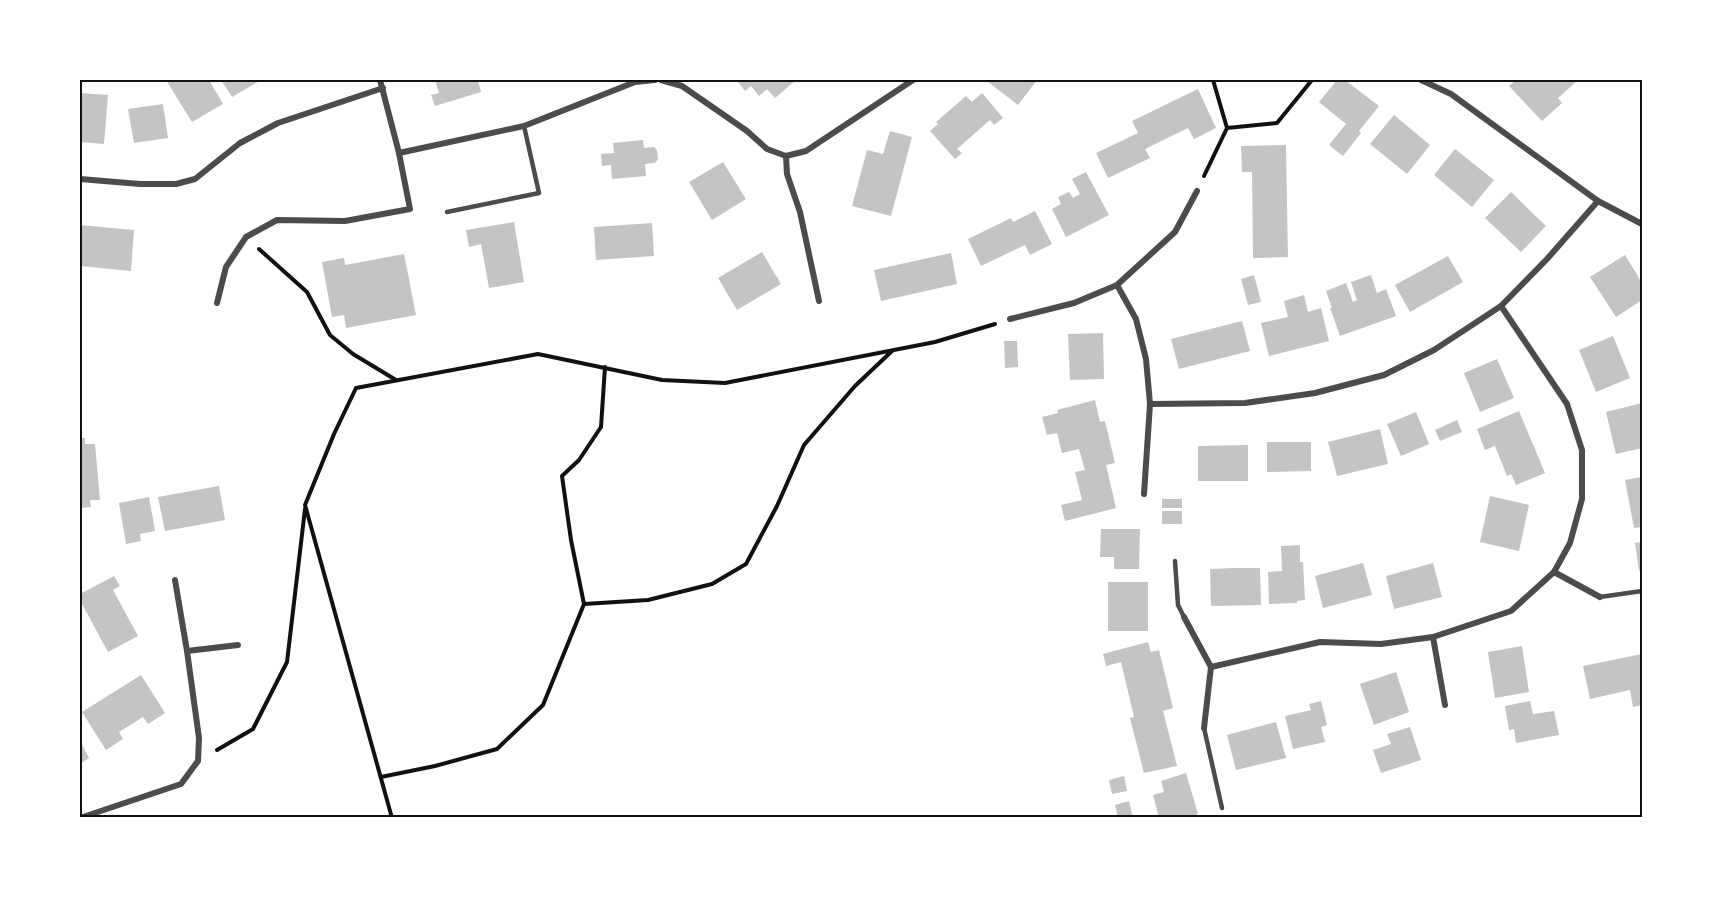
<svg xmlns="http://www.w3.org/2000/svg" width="1722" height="897" font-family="'Fira Sans',sans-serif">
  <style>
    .building { fill: #c4c4c4 }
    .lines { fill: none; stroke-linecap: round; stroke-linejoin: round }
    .path { stroke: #111; stroke-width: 4 }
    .service { stroke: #4c4c4c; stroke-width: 4.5 }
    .minor { stroke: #4c4c4c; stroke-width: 6 }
    .neatline { fill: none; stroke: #111; stroke-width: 2 }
  </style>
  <rect width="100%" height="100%" fill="#fff"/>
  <g class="building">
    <polygon points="166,80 209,80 223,104 192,122"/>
    <polygon points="221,80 261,80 232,97"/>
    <polygon points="435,80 478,80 481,92 435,106 431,95 439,93"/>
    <polygon points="742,80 796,80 775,98 767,89 759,96 751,86 745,91 738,82"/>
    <polygon points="990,80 1037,80 1018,105 988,82"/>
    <polygon points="1337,80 1345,80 1379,106 1359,131 1361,133 1343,156 1329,145 1346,124 1319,102"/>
    <polygon points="1516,80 1578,80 1558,98 1562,103 1542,121 1509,86"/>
    <polygon points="1198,89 1216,128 1194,139 1188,128 1145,149 1150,158 1108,178 1096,153 1138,133 1132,121"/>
    <polygon points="80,93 108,95 104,144 80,142"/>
    <polygon points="982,93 1003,118 994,125 990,120 957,149 962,153 955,159 930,131 938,124 936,122 966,96 972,102"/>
    <polygon points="163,104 168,138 134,143 128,109"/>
    <polygon points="1394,115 1430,145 1407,174 1370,144"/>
    <polygon points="890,131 912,137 891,216 852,206 867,150 883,154"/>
    <polygon points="643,140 644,148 654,147 657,150 658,159 655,163 645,164 646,176 612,179 611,165 602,166 601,154 614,153 613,143"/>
    <polygon points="1286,145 1288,257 1253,258 1252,172 1242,172 1241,146"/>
    <polygon points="1455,149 1494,180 1472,207 1434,175"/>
    <polygon points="723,162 746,199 712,220 689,182"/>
    <polygon points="1086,172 1109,215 1066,237 1052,209 1061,204 1058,197 1069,192 1073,198 1080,194 1072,179"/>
    <polygon points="1511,192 1546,226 1521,252 1485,218"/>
    <polygon points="1035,211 1052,244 1030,255 1025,245 981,266 968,239 1011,218 1013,222"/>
    <polygon points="514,222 524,282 489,288 481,244 469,247 466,230"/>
    <polygon points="652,223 654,256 596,260 594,227"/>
    <polygon points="80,225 134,230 131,271 80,266"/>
    <polygon points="762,252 781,284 737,310 718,278"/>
    <polygon points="951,253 957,284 881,301 874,270"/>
    <polygon points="404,254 416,315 346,328 344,315 332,317 322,262 344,258 345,265"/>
    <polygon points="1625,255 1642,283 1642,300 1616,317 1590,277"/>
    <polygon points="1448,256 1463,282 1410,312 1395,285"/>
    <polygon points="1254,275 1261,302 1248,305 1241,279"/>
    <polygon points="1371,275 1377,293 1386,289 1396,316 1340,336 1330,308 1332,308 1326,291 1346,283 1353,302 1357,300 1351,282"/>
    <polygon points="1304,295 1308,312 1321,308 1329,341 1269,356 1261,323 1288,317 1284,301"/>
    <polygon points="1242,321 1250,351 1179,369 1171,339"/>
    <polygon points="1103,333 1104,379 1070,380 1068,334"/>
    <polygon points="1613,336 1630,378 1596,392 1579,350"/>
    <polygon points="1004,341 1017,341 1018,367 1005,368"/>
    <polygon points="1497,359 1514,398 1480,412 1464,373"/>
    <polygon points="1095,400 1100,422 1105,421 1115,463 1106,465 1116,508 1065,521 1061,505 1082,500 1075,472 1085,470 1079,449 1062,453 1057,433 1047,435 1042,417 1058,413 1057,410"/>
    <polygon points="1642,403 1642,448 1616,454 1606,412"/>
    <polygon points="1519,411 1545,473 1516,485 1511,474 1507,476 1495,446 1485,450 1477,429"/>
    <polygon points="1416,412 1429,444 1401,456 1387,424"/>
    <polygon points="1457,420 1462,432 1440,441 1435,430"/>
    <polygon points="1380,429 1388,464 1337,476 1328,442"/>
    <polygon points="80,438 85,438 85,444 95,444 100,500 90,500 91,507 80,508"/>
    <polygon points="1267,442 1311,442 1311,471 1267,472"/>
    <polygon points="1248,445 1248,481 1198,481 1198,446"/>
    <polygon points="1642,477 1642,527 1634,528 1625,480"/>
    <polygon points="219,486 225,520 165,531 158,497"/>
    <polygon points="1490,496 1529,505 1519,551 1480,542"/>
    <polygon points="149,497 155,531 140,534 141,541 126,544 119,503"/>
    <rect x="1162" y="499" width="20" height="9"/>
    <rect x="1162" y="511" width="20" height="13"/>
    <polygon points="1101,529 1140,529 1139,569 1114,569 1114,557 1100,557"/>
    <polygon points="1642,542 1642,570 1639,571 1635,543"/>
    <polygon points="1300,545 1300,562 1303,562 1305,600 1297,601 1297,603 1269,604 1268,572 1282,571 1281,546"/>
    <polygon points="1363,563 1372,595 1323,608 1315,576"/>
    <polygon points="1433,563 1442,597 1394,609 1386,576"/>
    <polygon points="1235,568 1260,568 1261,605 1211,606 1210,569"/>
    <polygon points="114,576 120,586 113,590 138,636 108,652 80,600 80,594"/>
    <rect x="1108" y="582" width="40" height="49"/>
    <polygon points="1148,642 1151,652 1159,650 1173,708 1163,711 1177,766 1144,773 1130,718 1134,717 1121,662 1106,666 1103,654"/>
    <polygon points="1522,646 1529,692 1495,698 1488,652"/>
    <polygon points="1642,654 1642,705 1633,707 1630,690 1590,699 1583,666"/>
    <polygon points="1396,672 1409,712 1374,725 1360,684"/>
    <polygon points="141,675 165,713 148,724 143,717 119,732 123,739 106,750 82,712"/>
    <polygon points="1321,701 1327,725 1321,727 1325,742 1293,749 1285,716 1311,710 1309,704"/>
    <polygon points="1530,701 1533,714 1554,711 1559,735 1516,743 1514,729 1509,730 1505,706"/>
    <polygon points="1276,722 1286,758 1236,770 1227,735"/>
    <polygon points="1410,727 1421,760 1381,773 1373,750 1391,744 1387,734"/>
    <polygon points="80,741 89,758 80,764"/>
    <polygon points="1186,773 1198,814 1186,818 1159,818 1153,795 1164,792 1161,781"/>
    <polygon points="1124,776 1127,791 1112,794 1109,780"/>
    <polygon points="1129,801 1133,818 1118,818 1115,805"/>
  </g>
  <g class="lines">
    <g class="path">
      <polyline points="1213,80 1227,128 1277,123 1312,80"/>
      <polyline points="1204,176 1227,128"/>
      <polyline points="259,249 307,292 330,335 353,354 396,380"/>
      <polyline points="584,604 571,540 562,476 579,460 601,427 605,367"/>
      <polyline points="217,750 253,729 287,662 305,509"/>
      <polyline points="381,777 435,766 497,749 543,705 584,604 648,600 712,584 746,564 777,506 804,445 855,386 892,351"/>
      <polyline points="392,818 305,505 334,434 356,388 538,354 662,380 725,383 935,342 995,324"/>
    </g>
    <g class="service">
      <polyline points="447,212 539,193 524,126"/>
      <polyline points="1175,561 1178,605 1184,617"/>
      <polyline points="1600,597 1642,591"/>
      <polyline points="1204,728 1222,808"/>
    </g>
    <g class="minor">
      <polyline points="661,80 682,86 747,131 767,149 786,156 806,151 913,80"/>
      <polyline points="1421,80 1451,94 1598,201 1642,224"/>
      <polyline points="399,153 524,126 635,82 655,80"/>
      <polyline points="786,156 787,174 800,212 819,301"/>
      <polyline points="80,179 140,184 176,184 195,179 240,143 278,123 383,88"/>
      <polyline points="1117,285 1136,319 1146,359 1150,404 1144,494"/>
      <polyline points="217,303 226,267 246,237 277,220 345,221 410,209 399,153 380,80"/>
      <polyline points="1010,319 1074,303 1117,285 1175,232 1197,191"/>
      <polyline points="1150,404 1245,403 1315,393 1384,375 1434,350 1501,306 1547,259 1598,201"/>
      <polyline points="1554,572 1600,597"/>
      <polyline points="1184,617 1211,667 1204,728"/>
      <polyline points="1433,637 1445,705"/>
      <polyline points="187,651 238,645"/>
      <polyline points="1211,667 1320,642 1381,644 1433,637 1511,611 1554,572 1570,543 1582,499 1582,450 1567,404 1501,306"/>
      <polyline points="80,818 181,784 198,761 199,738 187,651 175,580"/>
    </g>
  </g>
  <rect width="1722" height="897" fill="none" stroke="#ffffff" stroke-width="162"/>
  <rect x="81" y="81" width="1560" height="735" class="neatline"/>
</svg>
